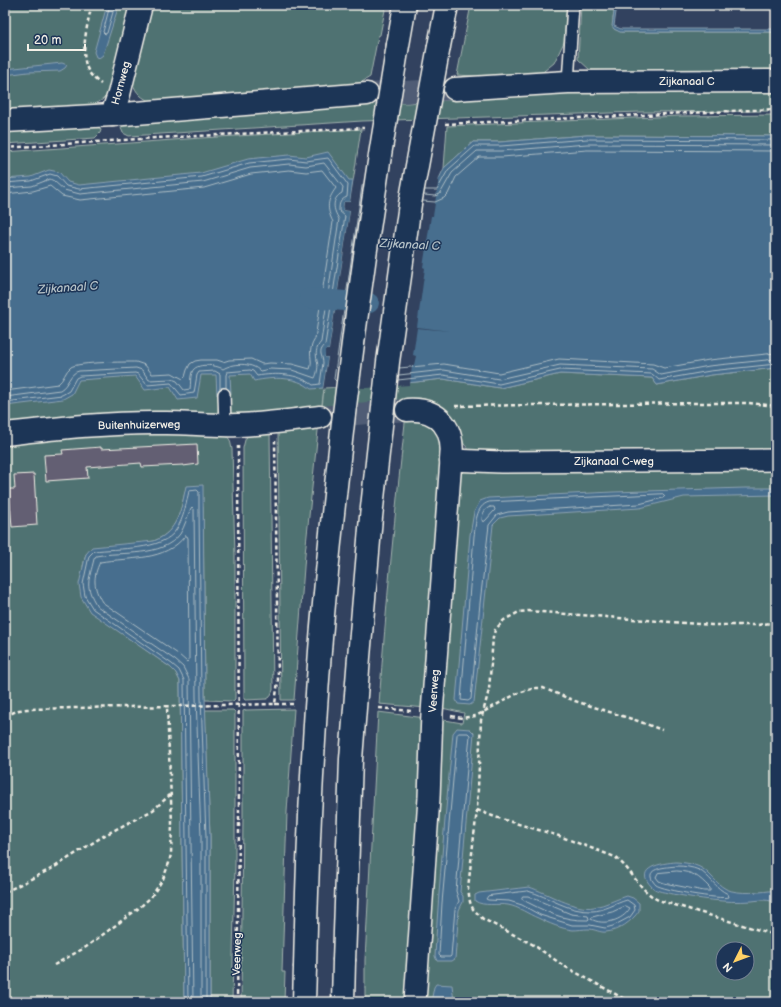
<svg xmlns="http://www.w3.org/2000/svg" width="781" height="1007" font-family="'Balsamiq Sans',sans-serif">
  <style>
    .green { fill: #507272; stroke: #a2b2ad; fill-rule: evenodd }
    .water { fill: #466e8e; stroke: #8ca2b2 }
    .pier { fill: #32425f }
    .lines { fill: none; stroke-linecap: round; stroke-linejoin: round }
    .shore { stroke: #aebdc4; stroke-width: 1 }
    .canal { stroke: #466e8e; stroke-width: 20 }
    .building { fill: #645f73; stroke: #f4f1e8 }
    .tertiary-tunnel { stroke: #4f5c74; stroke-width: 22; stroke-dasharray: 22 11; stroke-linecap: butt }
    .service-casing { stroke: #f4f1e8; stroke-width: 14 }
    .minor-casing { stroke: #f4f1e8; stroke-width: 24 }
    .tertiary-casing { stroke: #f4f1e8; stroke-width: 25 }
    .motorway-casing { stroke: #f4f1e8; stroke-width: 25 }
    .path { stroke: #f4f1e8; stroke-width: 2.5; stroke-dasharray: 4 3; stroke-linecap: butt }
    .service { stroke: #1d3557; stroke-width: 11 }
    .minor { stroke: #1d3557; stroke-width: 21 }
    .tertiary { stroke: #1d3557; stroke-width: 22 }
    .motorway { stroke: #1d3557; stroke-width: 22 }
    .motorway-bridge-casing { stroke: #f4f1e8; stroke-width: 25; stroke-linecap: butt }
    .motorway-bridge { stroke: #1d3557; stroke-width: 22 }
    .labels { text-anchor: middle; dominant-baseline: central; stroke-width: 3; stroke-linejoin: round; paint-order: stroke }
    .street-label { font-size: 11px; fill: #f4f1e8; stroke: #1d3557 }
    .water-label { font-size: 12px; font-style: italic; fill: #b7c3c8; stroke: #1d3557 }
  </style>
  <rect width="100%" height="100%" fill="#32425f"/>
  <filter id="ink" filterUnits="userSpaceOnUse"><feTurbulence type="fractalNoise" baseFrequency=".025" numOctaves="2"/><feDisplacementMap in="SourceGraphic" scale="8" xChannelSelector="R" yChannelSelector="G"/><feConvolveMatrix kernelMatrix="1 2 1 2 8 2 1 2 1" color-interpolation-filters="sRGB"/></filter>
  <g filter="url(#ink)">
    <g class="green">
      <polygon points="5,5 134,5 107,95 102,100 92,106 5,112"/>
      <path d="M 149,5 L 386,5 L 380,35 L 378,36 L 370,77 L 357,85 L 153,102 C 142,99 136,93 132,82 Z"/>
      <polygon points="471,5 567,5 564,42 554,63 539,75 490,77 457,75"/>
      <polygon points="581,5 615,5 613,19 614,29 621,32 776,32 776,72 590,70 578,59"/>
      <polygon points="776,88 776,111 641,112 362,121 129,136 123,133 121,128 124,124 365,102 407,103 450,100 465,96 606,91"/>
      <polygon points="776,115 776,136 587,135 500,142 473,142 444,168 447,126 680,116"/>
      <polygon points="98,126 101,130 100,133 95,138 5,144 5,129"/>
      <polygon points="361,129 350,202 344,202 343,210 350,211 329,350 326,350 325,357 328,357 321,412 230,415 229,394 219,395 218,416 5,428 5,152 201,138"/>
      <polygon points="776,368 776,455 471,452 464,444 454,419 446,412 422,402 322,408 324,388 407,383 443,379 500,388 560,374 652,378 657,385 711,375"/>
      <path d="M 406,414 C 424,421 431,425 442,441 L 427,708 L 379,704 C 386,607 395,511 406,414 Z"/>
      <polygon points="319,421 305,554 294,700 281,700 278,432"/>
      <path d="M 123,430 L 226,435 L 230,440 L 232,449 L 235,555 L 235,699 L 233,701 L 205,700 L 203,507 L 186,487 C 181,510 178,531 154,541 L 86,554 L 83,566 L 91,612 L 170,667 L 176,673 L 180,681 L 184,1002 L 5,1002 L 5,438 Z"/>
      <polygon points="270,432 273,690 270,697 267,699 245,700 244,699 243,448 245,440 248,434"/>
      <path d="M 776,464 L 776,1002 L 422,1002 L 440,721 L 445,720 L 462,723 L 464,713 L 442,708 L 460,475 L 465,470 ZM 723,949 L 747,949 L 747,973 L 723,973 Z"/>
      <polygon points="294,709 287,812 282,972 285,972 284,1002 241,1002 243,818 243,711 246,710"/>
      <polygon points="205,710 233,710 235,712 235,866 232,1002 210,1002 210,837"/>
      <polygon points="378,712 426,718 411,1002 365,1002 365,960"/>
    </g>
    <g class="water">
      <polygon points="107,5 119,5 103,55 99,58 96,57 94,52"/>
      <polygon points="615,5 617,5 614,26 621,29 776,29 776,32 620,32 614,29 612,26"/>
      <polygon points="62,63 67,65 65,68 60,71 28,72 5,75 5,69"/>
      <polygon points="587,135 776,136 776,368 711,375 657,385 652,378 560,374 500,388 443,379 407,383 344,285 435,187 444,168 473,142 500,142"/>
      <path d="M 328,152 L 349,180 L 353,180 L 350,202 L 344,202 L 343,210 L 350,211 L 329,350 L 326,350 L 325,357 L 328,357 L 323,388 L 311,389 C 296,376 273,377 254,381 L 250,374 L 230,375 L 231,394 L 217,395 L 216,375 L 201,375 L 197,398 L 178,400 L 170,387 L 145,390 L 135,376 L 79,380 L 72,394 L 63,399 L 5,406 L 5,179 L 31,177 L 49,170 L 59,172 L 68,182 L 79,185 L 201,173 L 248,159 L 289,155 L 306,157 Z"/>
      <path d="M 203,485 L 205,697 L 210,837 L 210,1002 L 184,1002 L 180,681 L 176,673 L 170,667 L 90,612 L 81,597 L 79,584 L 86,554 L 92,547 L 154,541 C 178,531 181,510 186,486 Z"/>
      <polygon points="745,488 776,488 776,495 684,497 640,508 508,516 500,518 493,525 474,702 470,705 458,704 456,700 470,535 474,512 480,501 488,498 613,492"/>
      <path d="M 457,728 L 470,729 L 474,733 L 460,892 L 463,896 L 463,902 L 459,910 L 455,959 L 452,961 L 437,961 L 435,956 C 439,882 446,807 453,733 Z"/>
      <path d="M 676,862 C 690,863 701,865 710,875 C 715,880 720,886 726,889 C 738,895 763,892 776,890 L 776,903 C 769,899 760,900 752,901 C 724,903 700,899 673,894 C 666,892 657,892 652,887 C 632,867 663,863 676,862 Z"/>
      <path d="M 529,887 C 548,893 575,911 594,907 C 606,905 616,899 627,896 L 633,898 L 639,903 L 639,911 C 632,921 619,931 606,932 C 601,933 594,929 589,929 C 583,929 578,930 573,930 C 562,929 548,923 538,918 C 528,914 519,907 508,905 C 497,903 484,907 475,901 L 475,895 L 479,893 Z"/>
      <polygon points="436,984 452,985 454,1002 431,1002 434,987"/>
    </g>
    <g class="pier">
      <polygon points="440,171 433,216 431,216 423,267 425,268 417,327 450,331 417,328 413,355 416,356 414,365 412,365 410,385 366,388 327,387 357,179 359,178 433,185"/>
      <polygon points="354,178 355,180 352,203 350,204 346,204 345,208 350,209 352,211 331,351 327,352 327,355 330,357 325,388 323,390 328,357 325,357 325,350 329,350 350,211 343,210 344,202 350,202"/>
    </g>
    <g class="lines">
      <g class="shore">
        <polyline points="110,5 103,32 105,34 107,33 115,5"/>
        <path d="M 5,183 L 31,181 L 50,174 L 57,176 L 66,186 L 79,189 L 202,177 L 249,163 L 289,159 L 306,161 L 328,158 L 348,185 L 347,197 C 340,200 339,203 339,211 L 345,216 L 325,345 C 317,353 323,355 323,363 C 322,370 321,377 320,384 L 313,385 C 297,373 276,373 257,376 L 253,371 L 250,370 L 227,372 L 226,375 L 226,388"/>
        <path d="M 5,188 L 32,186 L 50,179 L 54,181 L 64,190 L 80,194 L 203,182 L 250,168 L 289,164 L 306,166 L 324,163 L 343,187 L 342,193 C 331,199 333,210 339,219 L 321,342 C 315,349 316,354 317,361 C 319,366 317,374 315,378 L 292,370 L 270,369 L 260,371 C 251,362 233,363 223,369 C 216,365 196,362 192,372 C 190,377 191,383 190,389 L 184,390 L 177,381 L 172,379 L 149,380 L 142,370 L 136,368 L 79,371 C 69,373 69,385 60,390 L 5,397"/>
        <polyline points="425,190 437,190 448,170 475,146 501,146 587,139 776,140"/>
        <path d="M 5,194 L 33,191 L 50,186 L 62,196 L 80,200 L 204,188 L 251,174 L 289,170 L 306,172 L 322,170 L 336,188 C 327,200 326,208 333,222 L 315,339 C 306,353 314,359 310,369 L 292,364 L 270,363 L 262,364 L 251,359 L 229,360 L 223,362 L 217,360 L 201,360 L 195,361 L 190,364 L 187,370 L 185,377 L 183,379 L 172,373 L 152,374 L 145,365 L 136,362 C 124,362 79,362 71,367 C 65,371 64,380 58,384 L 5,391"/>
        <polyline points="424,195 435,196 440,194 452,173 477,151 501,151 587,144 776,145"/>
        <polyline points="423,201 435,202 444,198 448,194 456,177 479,157 502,157 587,150 776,151"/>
        <polyline points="399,368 444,364 499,373 559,359 653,364 664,368 709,360 776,353"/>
        <polyline points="399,375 444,370 499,379 560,365 652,369 661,375 709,366 776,359"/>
        <polyline points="398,380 443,375 499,384 560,370 652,374 659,380 710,371 776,364"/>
        <polyline points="336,381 334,379 362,186 363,184"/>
        <polyline points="5,402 62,395 69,391 76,378 80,376 135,373 138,374 147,385 171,383 181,395 194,393 197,375 199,372 215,371 220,374 220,389"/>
        <path d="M 663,494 L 665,496 L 663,498 L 639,504 L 508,512 L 497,515 L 489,525 L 480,603 L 471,699 L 468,701 L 461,700 L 474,536 C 476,524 475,506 489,502 Z"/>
        <path d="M 490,507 L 494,507 L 495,510 L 485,521 L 483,522 L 482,520 C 482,515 484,509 490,507 Z"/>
        <path d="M 185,536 L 187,536 L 188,538 L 189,660 L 187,662 L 178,654 L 102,602 C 93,587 93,577 100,562 C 130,557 165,562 185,536 Z"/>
        <polygon points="459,733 468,733 470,735 456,891 459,901 455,909 451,956 450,957 441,957 439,955 442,903 457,735"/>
        <path d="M 677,866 C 684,866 692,867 699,870 C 710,876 715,888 728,894 L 729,897 C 720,900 663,890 656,885 C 654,883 651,879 651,877 C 649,867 670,867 677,866 Z"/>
        <path d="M 677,871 C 694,872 698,876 710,888 L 710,891 L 704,891 L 664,883 L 659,881 L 656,877 L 658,873 Z"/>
        <path d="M 528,891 C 550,897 568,912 592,911 C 604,911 616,903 627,900 L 634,905 L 635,910 L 630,917 L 613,926 L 605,928 L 590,925 L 572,925 L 540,915 L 522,905 L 509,901 L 488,900 L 486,899 L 488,896 Z"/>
        <path d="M 523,896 L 528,896 L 571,914 L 588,916 L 589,919 L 588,920 C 562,921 545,911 523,900 L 522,898 Z"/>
        <path d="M 626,906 L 630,908 C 623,921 603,926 591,919 L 592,917 L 612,912 Z"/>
        <path d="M 188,1002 L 184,680 L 179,670 L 172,664 L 93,609 L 85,596 L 83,584 L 89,556 L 94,551 C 117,548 163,551 176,530 C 184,518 186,504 189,491 L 197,490 L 199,492 L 199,507 L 201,697 L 206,837 L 206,1002"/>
        <path d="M 193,1002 L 189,679 L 183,667 L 175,660 L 97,606 C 84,585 89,581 94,559 L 96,556 C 122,551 162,558 180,534 C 185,526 187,517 191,508 L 192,507 L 194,509 L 196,697 L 201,837 L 201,1002"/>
      </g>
      <polyline class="canal" points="309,298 369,303"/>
    </g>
    <g class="building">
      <polygon points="197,444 198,464 183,466 183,465 142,467 141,463 87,467 88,478 46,481 44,455 63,454 62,450 101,447 101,449"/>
      <polygon points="34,474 37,525 12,527 9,489 15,489 14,475"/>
    </g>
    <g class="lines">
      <g class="tertiary-tunnel">
        <polyline points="367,94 455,89"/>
        <polyline points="320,417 407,410"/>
      </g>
      <defs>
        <g id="service">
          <polyline points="568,82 573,5"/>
          <polyline points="224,394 225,425"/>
        </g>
        <polyline id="minor" points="415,1002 429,798 432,713 451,460 501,462 776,460"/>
        <g id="tertiary">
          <polyline points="455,89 568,82 776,81"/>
          <polyline points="112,115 119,94 141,5"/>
          <polyline points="5,121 112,115 367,94"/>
          <path d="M 407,410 C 440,408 455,429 451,460"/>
          <path d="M 5,434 C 58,428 112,422 166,423 C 190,423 214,426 238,425 C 266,424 293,420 320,417"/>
        </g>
        <g id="motorway">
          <polyline points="398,45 405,5"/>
          <polyline points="439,46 447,5"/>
          <polyline points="304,1002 305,968"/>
          <polyline points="343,1002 344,961"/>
        </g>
      </defs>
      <use href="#service" class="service-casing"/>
      <use href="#minor" class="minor-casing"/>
      <use href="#tertiary" class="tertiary-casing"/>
      <use href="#motorway" class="motorway-casing"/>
      <g class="path">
        <path d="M 92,5 C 88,19 81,51 86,65 C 88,73 94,79 101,84"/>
        <polyline points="445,124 776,109"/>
        <polyline points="5,148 155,138 364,128"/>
        <polyline points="455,406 702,403 749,403 776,406"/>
        <polyline points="275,704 294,704"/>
        <polyline points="379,708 412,711"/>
        <polyline points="5,716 19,710 27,709 275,704 278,681 275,441"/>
        <polyline points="451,716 462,718 476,716 518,693 535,688 543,688 575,701 638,721 662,730"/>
        <path d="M 477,810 L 495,817 L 559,836 L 615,857 C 632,870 639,890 658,900 L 776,935"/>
        <polyline points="5,892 53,868 105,835 153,810 170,795"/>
        <polyline points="54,965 86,947 139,908 151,897 163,879 169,863 171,854 172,823 167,707"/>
        <polyline points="237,1002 239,828 238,446"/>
        <polyline points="630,1002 564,966 532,944 483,919 473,909 470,902 468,888 477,810 481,720 489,690 493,637 495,630 504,620 519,612 528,611 711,625 758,625 776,622"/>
      </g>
      <use href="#service" class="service"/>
      <use href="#minor" class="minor"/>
      <use href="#tertiary" class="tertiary"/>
      <use href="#motorway" class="motorway"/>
      <defs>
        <g id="motorway-bridge">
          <polyline points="344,961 351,759 359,657 371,517 388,362 410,204 439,46"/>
          <path d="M 305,968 C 307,863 312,757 320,651 C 326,572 335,493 344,414 C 359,291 377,168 398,45"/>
        </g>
      </defs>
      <use href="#motorway-bridge" class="motorway-bridge-casing"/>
      <use href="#motorway-bridge" class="motorway-bridge"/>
    </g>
  </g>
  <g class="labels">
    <g class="street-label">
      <text x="687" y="81">Zijkanaal C</text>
      <text transform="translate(121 83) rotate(-75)">Hornweg</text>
      <text transform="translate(139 425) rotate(-1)">Buitenhuizerweg</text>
      <text x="614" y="461">Zijkanaal C-weg</text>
      <text transform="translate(434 691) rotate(-86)">Veerweg</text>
      <text transform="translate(237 954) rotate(-89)">Veerweg</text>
    </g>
    <g class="water-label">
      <text transform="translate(410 245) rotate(3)">Zijkanaal C</text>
      <text transform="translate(68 288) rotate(-4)">Zijkanaal C</text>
    </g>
  </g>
  <rect width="781" height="1007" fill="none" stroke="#1d3557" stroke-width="20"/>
  <rect x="10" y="10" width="761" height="987" fill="none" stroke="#f4f1e8" stroke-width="1.5" filter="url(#ink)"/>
  <g transform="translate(735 961) rotate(228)"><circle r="19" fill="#1d3557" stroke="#738091"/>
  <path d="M0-3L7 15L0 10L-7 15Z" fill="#ffd166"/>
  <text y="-6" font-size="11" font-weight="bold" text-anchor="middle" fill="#f4f1e8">N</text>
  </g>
  <path d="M28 44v6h57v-6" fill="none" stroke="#f4f1e8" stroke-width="2"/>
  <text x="34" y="44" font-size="12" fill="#f4f1e8" stroke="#1d3557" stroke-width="3" paint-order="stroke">20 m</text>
</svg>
